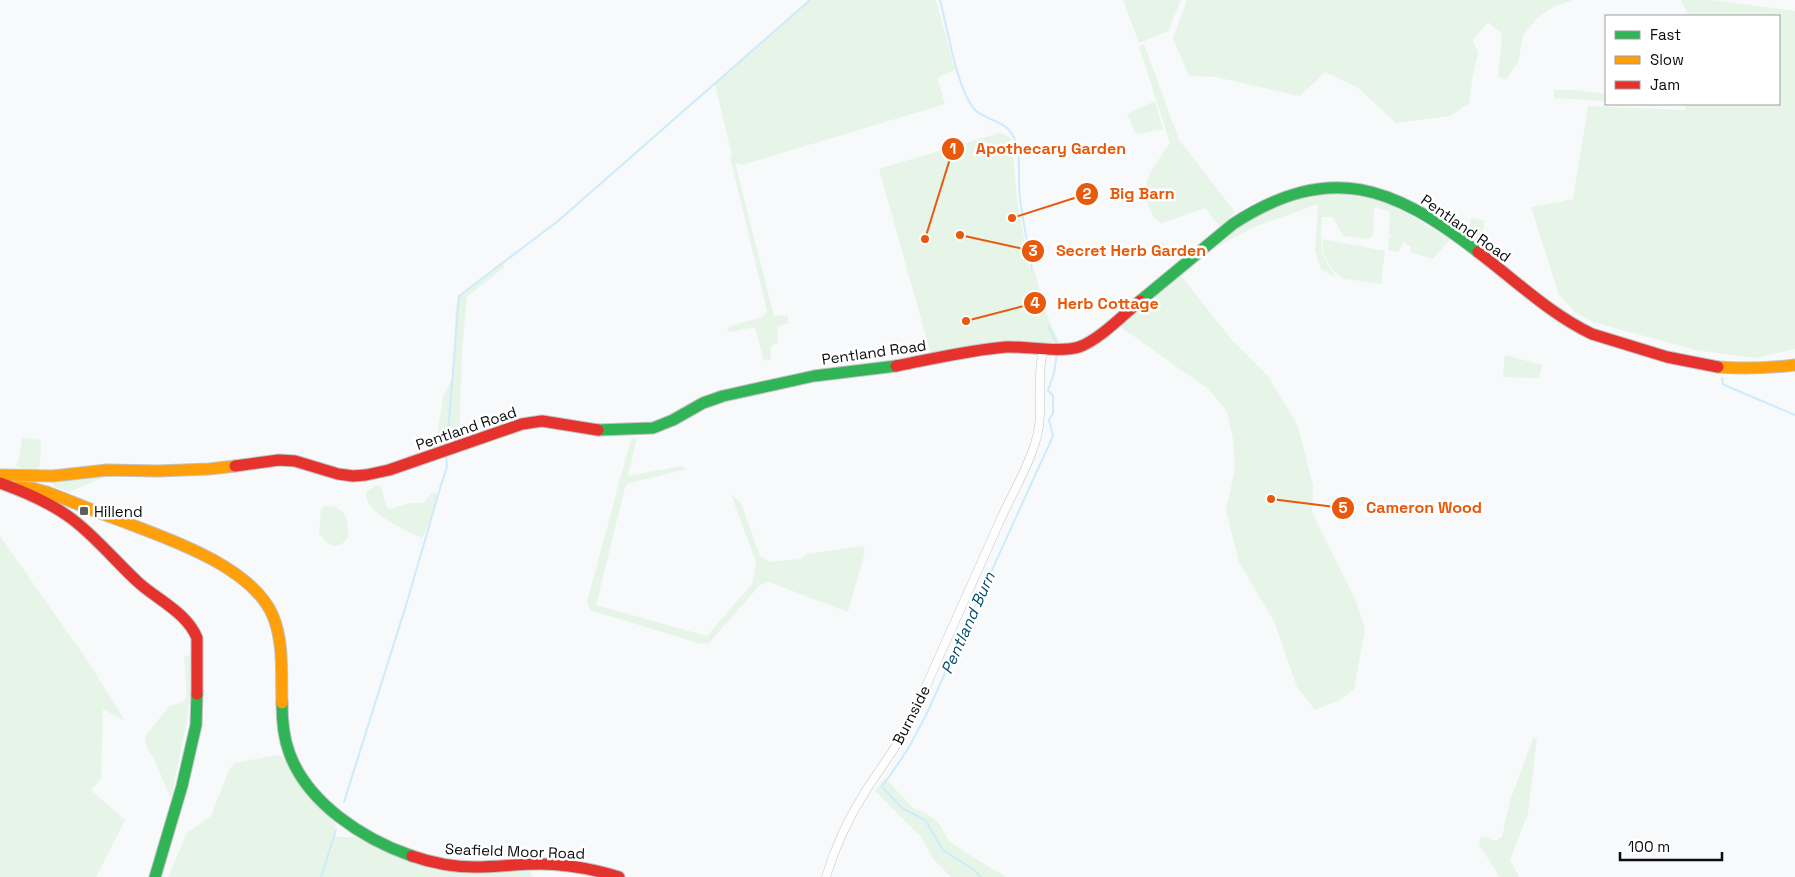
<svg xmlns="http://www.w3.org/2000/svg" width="1795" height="877" font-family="'Space Grotesk',sans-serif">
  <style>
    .green { fill: #e6f5e7 }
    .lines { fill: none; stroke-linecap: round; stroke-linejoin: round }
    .stream { stroke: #ceebfc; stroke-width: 2 }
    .street-casing { stroke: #c1c3c4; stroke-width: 9 }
    .fast-casing { stroke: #c1c3c4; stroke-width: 13 }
    .slow-casing { stroke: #c1c3c4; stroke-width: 13 }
    .jam-casing { stroke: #c1c3c4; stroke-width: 13 }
    .street { stroke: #fefefe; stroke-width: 8 }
    .fast { stroke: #30b455; stroke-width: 11 }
    .slow { stroke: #ff9f0a; stroke-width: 11 }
    .jam { stroke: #e5322d; stroke-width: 11 }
    .poi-dot { fill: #5d5e60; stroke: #fff; stroke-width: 2 }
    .labels { text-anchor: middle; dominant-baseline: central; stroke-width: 5; stroke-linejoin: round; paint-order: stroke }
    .street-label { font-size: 15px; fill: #0a0b0d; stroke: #fff }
    .poi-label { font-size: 15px; fill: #0a0b0d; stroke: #fff; text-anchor: start }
    .water-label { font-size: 16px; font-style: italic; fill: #044f6f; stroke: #fff }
    .leader { fill: none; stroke: #e8590c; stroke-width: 2 }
    .callout-dot { fill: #e8590c; stroke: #fff; stroke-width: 2 }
    .mark-label { font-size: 15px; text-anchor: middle; font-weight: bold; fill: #fff }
    .callout-label { font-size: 16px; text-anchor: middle; font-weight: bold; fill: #e8590c; stroke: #fff; stroke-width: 5; stroke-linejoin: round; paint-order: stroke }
  </style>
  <rect width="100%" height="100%" fill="#f7f9fb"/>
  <g class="green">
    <polygon points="811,0 936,0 955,70 937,78 945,104 742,165 735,163 774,316 787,315 789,323 777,327 778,343 771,346 771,359 764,361 755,327 730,332 727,329 730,326 763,317 767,311 730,157 732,156 715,84"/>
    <polygon points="1123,0 1181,0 1168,31 1139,43"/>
    <polygon points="1187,0 1573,0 1553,7 1537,18 1523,35 1518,62 1506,80 1498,77 1502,34 1488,22 1473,40 1478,54 1472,80 1469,103 1450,116 1396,123 1357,87 1325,72 1300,96 1216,77 1189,76 1173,38"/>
    <polygon points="1681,0 1712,0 1795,11 1795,349 1756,358 1696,350 1593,322 1575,312 1559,295 1531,207 1573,199 1588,106 1685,110 1686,104 1779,104 1779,16 1689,16"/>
    <path d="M 1144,44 L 1179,140 L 1235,212 L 1220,226 L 1205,208 L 1162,223 C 1149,218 1144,195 1147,181 C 1149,172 1164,152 1170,143 L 1139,46 Z"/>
    <polygon points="1554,90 1574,90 1606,94 1606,101 1554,98"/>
    <polygon points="1155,101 1163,129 1136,134 1127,114"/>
    <path d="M 999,133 L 1008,136 L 1012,142 L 1017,200 L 1030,270 L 1035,270 C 1040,297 1048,321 1061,345 L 1012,340 L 990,342 L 931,354 L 879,169 Z"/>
    <path d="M 1328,193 C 1373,196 1392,203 1430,228 L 1428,230 L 1431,228 L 1450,239 L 1433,259 L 1410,252 L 1411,247 L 1403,242 L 1398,252 L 1388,250 L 1389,236 L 1396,239 L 1389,234 L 1390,211 L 1374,207 L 1373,236 L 1368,239 L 1343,236 L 1333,217 L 1322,217 C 1320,243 1319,255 1335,275 L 1334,277 L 1321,269 L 1315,251 L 1318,204 L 1254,227 L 1215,248 C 1227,238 1238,227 1251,218 C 1273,202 1301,197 1328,193 Z"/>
    <polygon points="1471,218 1485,221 1481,242 1493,245 1490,257 1470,240 1468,235"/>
    <path d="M 1322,239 L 1385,251 L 1381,284 L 1347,279 L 1345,280 C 1329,269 1323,258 1322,239 Z"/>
    <polygon points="503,261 504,267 467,297 462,350 459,441 435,450 443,397 452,379 456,306 461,294"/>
    <polygon points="1179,273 1230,338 1268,376 1298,426 1313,486 1312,512 1356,601 1365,629 1354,689 1340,700 1315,710 1297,687 1274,621 1239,562 1226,511 1235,469 1233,439 1227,411 1208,389 1118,325"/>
    <polygon points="1505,355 1542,365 1539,378 1503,377"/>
    <polygon points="22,438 41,440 40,466 37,470 23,469 16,465 19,459"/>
    <polygon points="637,438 628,476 681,466 687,469 626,484 596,605 707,636 752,584 756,562 731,494 741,503 760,556 769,562 801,559 807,554 863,546 865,552 848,612 769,582 760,585 709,643 701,644 590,610 587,602 631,439"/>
    <polygon points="119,473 116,476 105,477 69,492 54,487 52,482 56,478"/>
    <path d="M 376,485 L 381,486 L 386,506 L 390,509 L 410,503 L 424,503 L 432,493 L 436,492 L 438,496 L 433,514 L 422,538 C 408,532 372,515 367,500 C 366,498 367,495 366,492 Z"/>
    <path d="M 324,506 C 346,505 349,520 348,538 L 342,544 L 333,546 L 326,542 L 319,533 L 321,510 Z"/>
    <polygon points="0,536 89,663 125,721 103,709 101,779 91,790 125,820 96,877 0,877"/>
    <polygon points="190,655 190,698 186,725 171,799 153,756 148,751 145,737 169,706 181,703 187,697 184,656"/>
    <polygon points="1533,738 1537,739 1528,813 1510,860 1519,877 1500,877 1479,845 1481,836 1495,841 1502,837 1510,801"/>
    <path d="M 278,755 C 291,760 295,778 303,789 C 313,802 324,813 336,824 L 333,837 L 356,837 L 415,864 L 437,870 L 463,873 L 529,871 L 533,877 L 168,877 L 187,833 L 211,816 L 229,770 L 235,763 Z"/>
    <polygon points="885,778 913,808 925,813 938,822 949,841 971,856 1006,877 951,877 934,860 921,837 875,791"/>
  </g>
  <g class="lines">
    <g class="stream">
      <path d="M 940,0 C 948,30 956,86 974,109 C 984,120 1004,120 1012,134 C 1023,152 1017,177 1020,198 C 1023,222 1028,246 1032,270"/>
      <polyline points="1048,326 1057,343"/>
      <polyline points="1722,378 1723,384 1729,387 1795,415"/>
      <polyline points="447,446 459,296 558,221 810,0"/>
      <polyline points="344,802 407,602 441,485 447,467 446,455"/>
      <polyline points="321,877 336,830"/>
      <polyline points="981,877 974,870 943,850 925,820 902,808 882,787 908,749 927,713 1053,436 1049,420 1053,413 1053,396 1048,390 1054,373 1057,353"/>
    </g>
    <defs>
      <path id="street" d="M 826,877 C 835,847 848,819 865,792 C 879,770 896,748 909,724 C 939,657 969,590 999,523 C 1011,495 1028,469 1036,440 C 1045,410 1035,378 1044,349"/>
      <g id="fast">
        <path d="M 1140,301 L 1233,224 C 1330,161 1393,186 1478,252"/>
        <polyline points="598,430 653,428 673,420 703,403 723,396 814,376 896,366"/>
        <path d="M 282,703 C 282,719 283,736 289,752 C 307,803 363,839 412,856"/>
        <polyline points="155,877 182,786 196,725 197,694"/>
      </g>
      <g id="slow">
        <path d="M 1718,367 C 1744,369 1769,368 1795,365"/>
        <polyline points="0,475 53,476 107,470 158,471 209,469 235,466"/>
        <path d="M 17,487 L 32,488 L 47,492 C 68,500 89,509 111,517 C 160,536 251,564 273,616 C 284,643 281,674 282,703"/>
      </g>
      <g id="jam">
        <path d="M 1478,252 C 1515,280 1550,314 1592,334 L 1667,357 L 1718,367"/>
        <path d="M 896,366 C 933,359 969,350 1006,347 C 1027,346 1059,353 1079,347 C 1099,340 1123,315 1140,301"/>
        <polyline points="235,466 279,460 295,461 338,474 353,476 366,475 389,470 522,424 542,421 598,430"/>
        <path d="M 0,483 C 25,492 51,503 72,519 C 96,537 117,563 139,583 C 158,600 187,613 197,638 L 197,694"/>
        <path d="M 412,856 C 432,863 454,867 475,867 C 497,867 518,864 540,864 C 567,864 593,869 619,877"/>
      </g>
    </defs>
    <use href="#street" class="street-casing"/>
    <use href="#fast" class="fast-casing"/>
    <use href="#slow" class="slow-casing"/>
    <use href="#jam" class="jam-casing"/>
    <use href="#street" class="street"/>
    <use href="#fast" class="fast"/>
    <use href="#slow" class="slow"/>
    <use href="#jam" class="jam"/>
  </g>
  <rect class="poi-dot" x="79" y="506" width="10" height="10" rx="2.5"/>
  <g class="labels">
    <g class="street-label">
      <text transform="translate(1466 228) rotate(35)">Pentland Road</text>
      <text transform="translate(874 352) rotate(-8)">Pentland Road</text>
      <text transform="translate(466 428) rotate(-19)">Pentland Road</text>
      <text transform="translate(911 715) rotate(-63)">Burnside</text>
      <text transform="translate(515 851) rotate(2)">Seafield Moor Road</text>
    </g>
    <g class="poi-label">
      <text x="94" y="511">Hillend</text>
    </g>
    <g class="water-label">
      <text transform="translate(968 623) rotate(-66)">Pentland Burn</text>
    </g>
  </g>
  <path class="leader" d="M925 239L953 149M1012 218L1087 194M960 235L1033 251M966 321L1035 303M1271 499L1343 508"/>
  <g class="callout-dot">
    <circle cx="925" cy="239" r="5"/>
    <circle cx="1012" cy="218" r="5"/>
    <circle cx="960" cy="235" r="5"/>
    <circle cx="966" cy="321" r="5"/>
    <circle cx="1271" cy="499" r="5"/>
    <circle cx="953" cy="149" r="12"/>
    <circle cx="1087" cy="194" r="12"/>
    <circle cx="1033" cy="251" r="12"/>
    <circle cx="1035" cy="303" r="12"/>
    <circle cx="1343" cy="508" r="12"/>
  </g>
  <g class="mark-label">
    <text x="953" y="154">1</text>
    <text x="1087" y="199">2</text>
    <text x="1033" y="256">3</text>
    <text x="1035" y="308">4</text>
    <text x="1343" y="513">5</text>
  </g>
  <g class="callout-label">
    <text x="1051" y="154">Apothecary Garden</text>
    <text x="1142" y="199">Big Barn</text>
    <text x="1131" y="256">Secret Herb Garden</text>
    <text x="1108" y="309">Herb Cottage</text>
    <text x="1424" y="513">Cameron Wood</text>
  </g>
  <rect x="1605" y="15" width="175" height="90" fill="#ffffff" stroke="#9d9d9e"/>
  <rect x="1615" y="31" width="25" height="8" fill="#30b455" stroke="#9d9d9e"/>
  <text x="1650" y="40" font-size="15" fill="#0a0b0d">Fast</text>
  <rect x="1615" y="56" width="25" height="8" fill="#ff9f0a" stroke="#9d9d9e"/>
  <text x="1650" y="65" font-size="15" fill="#0a0b0d">Slow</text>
  <rect x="1615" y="81" width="25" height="8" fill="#e5322d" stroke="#9d9d9e"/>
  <text x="1650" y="90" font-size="15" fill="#0a0b0d">Jam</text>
  <path d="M1620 852v8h102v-8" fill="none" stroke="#0a0b0d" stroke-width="2.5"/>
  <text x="1628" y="852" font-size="15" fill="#0a0b0d" stroke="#ffffff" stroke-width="4" paint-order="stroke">100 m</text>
</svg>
